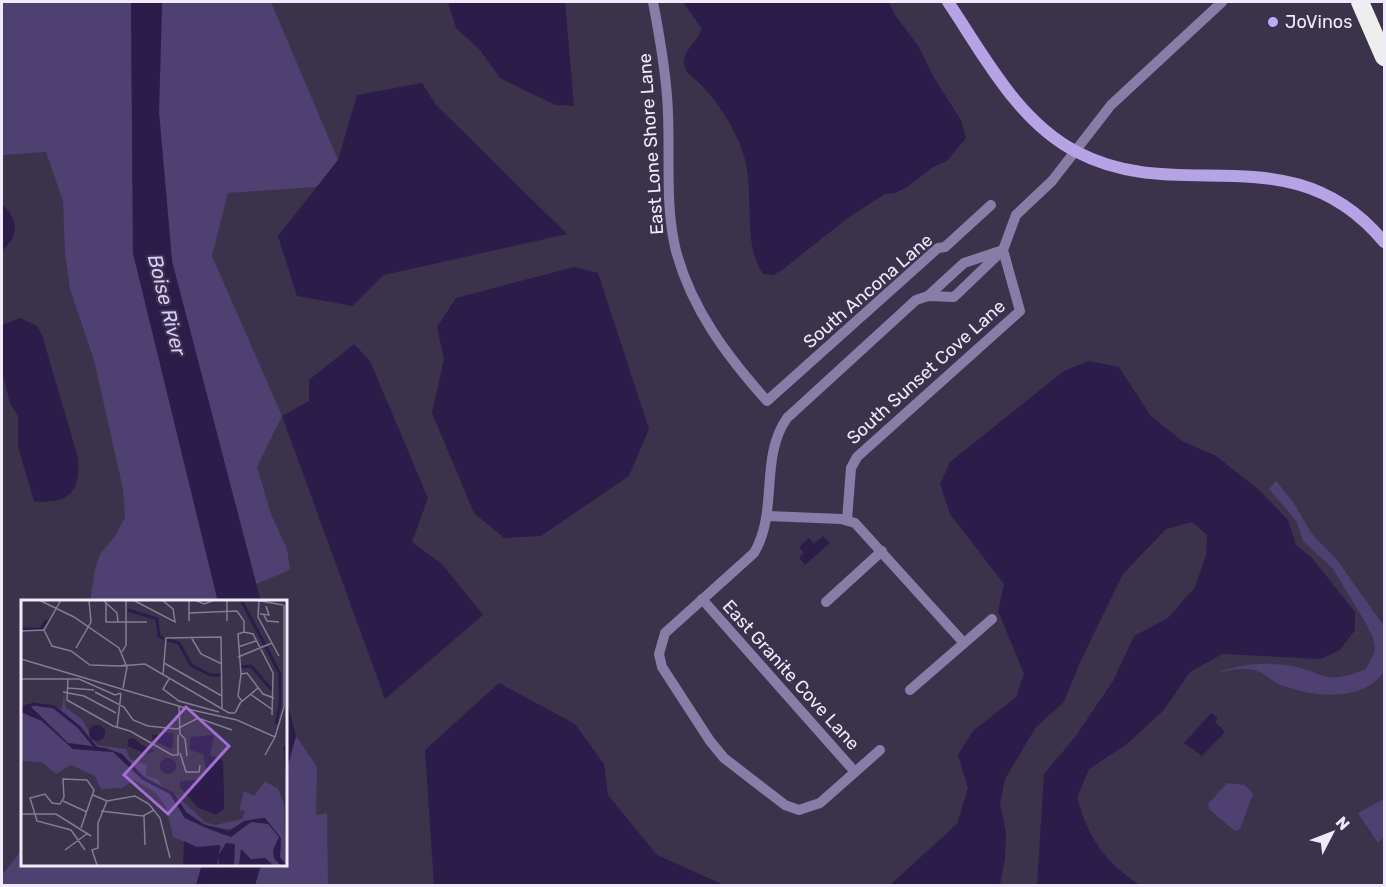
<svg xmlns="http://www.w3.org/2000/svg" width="1386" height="887" font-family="Rubik,sans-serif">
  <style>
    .green { fill: #4e4070 }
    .water { fill: #2c1c4a }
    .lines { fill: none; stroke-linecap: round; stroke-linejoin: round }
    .street { stroke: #887da7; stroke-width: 10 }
    .secondary { stroke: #b5a3e6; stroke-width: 12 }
    .highway { stroke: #eee; stroke-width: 18 }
    .poi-dot { fill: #bea9f4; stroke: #3a334b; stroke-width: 2 }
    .labels { text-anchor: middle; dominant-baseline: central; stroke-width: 4.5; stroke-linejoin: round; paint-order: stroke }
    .poi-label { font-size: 18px; fill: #efebfa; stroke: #3a334b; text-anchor: start }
    .street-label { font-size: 18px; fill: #efebfa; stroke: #3a334b }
    .water-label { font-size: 20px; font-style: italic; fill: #d9ccfd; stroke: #3a334b }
    .inset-river { fill: none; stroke: #2c1c4a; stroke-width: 3 }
    .inset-road { fill: none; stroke: #827d91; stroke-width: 1.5 }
    .view { fill: #a46fd4; fill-opacity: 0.15; stroke: #a46fd4; stroke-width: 3 }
    .inset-edge { fill: none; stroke: #efebfa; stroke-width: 3 }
  </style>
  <rect width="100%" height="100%" fill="#3a334b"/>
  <g class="green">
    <polygon points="2,2 131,2 133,253 218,602 90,602 95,569 100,554 116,535 125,517 123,489 94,360 70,289 65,253 63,201 46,152 2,155"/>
    <polygon points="162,2 271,2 338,160 317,187 228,193 212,256 282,416 257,467 271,514 287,549 290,570 256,584 172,261 159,112"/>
    <path d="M 1276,481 L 1293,502 L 1312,534 L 1337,560 L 1384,626 L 1384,672 C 1362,703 1312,697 1281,685 C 1272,682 1266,674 1257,671 C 1243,666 1230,670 1216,673 C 1238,665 1261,662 1285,665 C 1326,670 1320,688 1366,669 L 1375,651 L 1373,637 L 1362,617 L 1333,569 L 1303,541 L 1297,522 L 1269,489 Z"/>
    <polygon points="296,736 317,767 316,815 327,813 328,885 255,885 261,865 285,864 285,776"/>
    <polygon points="1227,783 1245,785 1253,794 1240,829 1235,831 1209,809 1208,804"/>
    <polygon points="1384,799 1384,837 1378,843 1358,813"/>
    <polygon points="22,850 22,864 202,865 196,885 2,885 2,875"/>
  </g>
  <g class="water">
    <polygon points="131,2 162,2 159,112 172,261 261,602 218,602 133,253"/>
    <polygon points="448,2 565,2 574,106 555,105 500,78 480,50 456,28"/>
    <path d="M 683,2 L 889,2 L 895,15 L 919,47 L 934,78 L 961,120 L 966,138 L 947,161 L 933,167 L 907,187 L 895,193 L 885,194 L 849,217 L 782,270 L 773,275 L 763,274 C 742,245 755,191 744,156 C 737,132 719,103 701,85 C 695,78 686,75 684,64 C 682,52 698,41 702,29 Z"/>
    <polygon points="422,83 436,105 567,234 384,275 353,306 297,296 278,236 338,160 357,95"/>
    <path d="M 2,204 C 19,220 19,235 2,251 Z"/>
    <polygon points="574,267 598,273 649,429 629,476 541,536 504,538 474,513 432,413 444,359 437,327 456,298"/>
    <path d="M 20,318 L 37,326 L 42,335 L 78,458 C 80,478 77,498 53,501 C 46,501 41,503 34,501 L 18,447 L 18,416 L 10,403 L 2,372 L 2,325 Z"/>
    <polygon points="354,344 370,361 428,498 412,542 442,564 483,615 385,699 282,416 309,401 309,380"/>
    <path d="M 1089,361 L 1119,367 L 1150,415 L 1182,441 L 1216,456 L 1258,489 L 1288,520 L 1296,545 L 1312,558 L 1355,612 L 1355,630 L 1340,650 L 1321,659 L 1222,654 L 1190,672 L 1163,711 L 1127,744 L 1089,769 L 1077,798 C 1089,838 1104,862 1140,885 L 1037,885 L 1044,774 L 1075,737 L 1113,681 L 1134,636 L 1168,618 L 1195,587 L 1206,555 L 1207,535 L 1192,522 L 1166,529 L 1123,574 L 1081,660 L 1064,702 L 1036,727 L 1005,779 L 1000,803 L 1006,833 L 1005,859 L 1000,885 L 890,885 L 957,824 L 968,788 L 958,755 L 973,731 L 1016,697 L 1024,674 L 998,611 L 1004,584 L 950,514 L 940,484 L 950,462 L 1064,371 Z"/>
    <polygon points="823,536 830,543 805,565 799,558 804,553 799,547 809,538 814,544"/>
    <polygon points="499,683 575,724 604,764 608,795 657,855 724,885 434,885 425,750"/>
    <polygon points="285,694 296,736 285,776"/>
    <polygon points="1211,713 1218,718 1215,722 1225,732 1202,756 1184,743"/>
    <polygon points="202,865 202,864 261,865 255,885 196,885"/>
  </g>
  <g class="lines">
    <g class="street">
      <path d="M 653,2 C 660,38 667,77 668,114 C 670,159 665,207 676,251 C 692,310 727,356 767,401 L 938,248 L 945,247 L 991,205"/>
      <polyline points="768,516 841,519 855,523 963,642"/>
      <polyline points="847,520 851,468 857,457 1020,311 1003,250 1016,215 1052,181 1111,105 1222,2"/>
      <polyline points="702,599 855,772"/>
      <polyline points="826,602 882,551"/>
      <polyline points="910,690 992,619"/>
      <path d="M 880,750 L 820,803 L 799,810 L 785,805 L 724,758 L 710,741 L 662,667 L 659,654 L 665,633 L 754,553 C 779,511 759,458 787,418 L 916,300 L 928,296 L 954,297 L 1003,250 L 964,263 L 928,296"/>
    </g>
    <path class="secondary" d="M 948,2 C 984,55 1017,121 1077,152 C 1181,207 1292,131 1384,242"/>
    <polyline class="highway" points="1360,2 1384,57"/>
  </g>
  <circle class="poi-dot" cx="1273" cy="22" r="6"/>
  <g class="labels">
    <g class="poi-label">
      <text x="1285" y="22">JoVinos</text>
    </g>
    <g class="street-label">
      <text transform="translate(651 144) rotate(-94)">East Lone Shore Lane</text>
      <text transform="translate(868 291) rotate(-41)">South Ancona Lane</text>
      <text transform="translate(926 372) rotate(-42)">South Sunset Cove Lane</text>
      <text transform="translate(791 675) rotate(48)">East Granite Cove Lane</text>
    </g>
    <g class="water-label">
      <text transform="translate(167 305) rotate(76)">Boise River</text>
    </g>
  </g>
  <g transform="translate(21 600)">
    <rect width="266" height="266" fill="#3a334b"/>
    <path d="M 43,93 L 45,108 L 61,119 L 76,145 L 105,149 L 109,159 L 126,165 L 125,176 L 136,179 L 143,188 L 116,172 L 101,154 L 84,148 L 47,143 L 10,107 L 0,107 L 20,103 L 41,109 ZM 0,112 L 21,121 L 52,149 L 92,152 L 122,180 L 149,194 L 164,218 L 181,226 L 202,235 L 235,220 L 247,224 L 258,237 L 253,258 L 259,265 L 196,265 L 200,246 L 176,247 L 152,237 L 145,207 L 134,192 L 113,180 L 101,188 L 80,189 L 74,176 L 50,165 L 35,174 L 21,162 L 0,161 ZM 244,181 L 257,189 L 263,204 L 265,264 L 259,258 L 260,238 L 241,218 L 223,221 L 214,230 L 187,226 L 165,212 L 153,193 L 184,222 L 194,225 L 221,219 L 224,211 L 218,210 L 223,191 L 233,196 Z" fill="#4e4070"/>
    <path d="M 0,107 L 10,107 L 47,143 L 84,148 L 101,154 L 124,178 L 153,193 L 165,212 L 181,224 L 208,231 L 223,221 L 244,218 L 260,238 L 259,257 L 265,265 L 259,265 L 253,258 L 252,250 L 258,237 L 247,224 L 230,222 L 210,237 L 181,226 L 164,218 L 149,194 L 122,180 L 92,152 L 52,149 L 21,121 L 0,112 ZM68 133a8 8 0 1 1 16 0a8 8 0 1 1-16 0ZM 140,131 L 153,134 L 151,149 L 132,141 L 131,135 L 138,135 ZM 193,135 L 189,155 L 202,160 L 203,193 L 203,209 L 195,215 L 176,207 L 159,187 L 159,181 L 175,180 L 186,173 L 182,154 L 169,150 L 169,137 ZM 112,138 L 121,145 L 134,151 L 125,154 L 107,146 L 107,139 ZM139 166a8 8 0 1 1 16 0a8 8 0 1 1-16 0ZM 163,241 L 176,247 L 199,245 L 196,265 L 162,265 ZM 205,243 L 214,244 L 213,265 L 198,265 L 197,256 ZM 220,249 L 230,259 L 244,258 L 252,265 L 218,265 Z" fill="#2c1c4a"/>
    <path class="inset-river" d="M 220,0 L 244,45M 107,10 L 136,19 L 138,36 L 143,39M 0,29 L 19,29 L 26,20M 144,39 L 158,43 L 170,65 L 189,75 L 200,75M 245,47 L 259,74 L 259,105 L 255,124M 220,67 L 230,66 L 251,90M 0,108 L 13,104 L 33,107 L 58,127 L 76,149M 264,146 L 266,176"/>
    <path class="inset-road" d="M 18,0 L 53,17 L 98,48 L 106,67 L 102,88M 82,0 L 96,13 L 97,22M 112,0 L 154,22 L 152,9 L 141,0M 174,0 L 183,4 L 194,0M 234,0 L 262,5M 238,1 L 237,17 L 258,56M 85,3 L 85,22 L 126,22M 168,13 L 216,11 L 223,21 L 223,32M 239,14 L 248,15 L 245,6M 243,15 L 246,21 L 258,22M 168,21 L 168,0M 206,21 L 206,0M 23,30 L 31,46 L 50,51 L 69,65 L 99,66M 0,31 L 23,30 L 40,0M 223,32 L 232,34 L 252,73 L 251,115M 170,37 L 180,54 L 201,64M 217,47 L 235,41M 55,48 L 70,22 L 68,0M 101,52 L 105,45 L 105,0M 217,57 L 251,43M 0,59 L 171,110 L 216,120 L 254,137 L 263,107 L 263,5M 143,63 L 201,96M 104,65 L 99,66 L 124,64 L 208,113 L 214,113M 220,74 L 226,73 L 242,94 L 253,98M 142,75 L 145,38 L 200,37 L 201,109M 0,79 L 58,79 L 94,95 L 100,93M 47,79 L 46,100 L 92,126 L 109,131 L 151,155 L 157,155 L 157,135M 148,79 L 142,89 L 158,101 L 198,112M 47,88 L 73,90M 42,92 L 63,96 L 95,113M 74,92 L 103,107 L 112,120 L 127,126 L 156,129 L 177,118 L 211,130M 229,94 L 252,110M 221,101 L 217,96 L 220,74 L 217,34 L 223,32M 220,102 L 214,113 L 219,103 L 237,88M 158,106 L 159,134 L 164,139 L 166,156M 96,127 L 100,94M 159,153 L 165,172 L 178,172 L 179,165M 244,155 L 254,137M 72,195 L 86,201 L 114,196 L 128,204 L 139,218 L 149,258M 42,201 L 66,212M 80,211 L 122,216 L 133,210M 0,214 L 35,214 L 70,236M 123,216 L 124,245M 60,228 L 73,190 L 66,180 L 42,179 L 43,197 L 39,204 L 31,203 L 24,194 L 9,198 L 16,221 L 50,230 L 64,250M 44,250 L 67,233M 76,265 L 71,250 L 77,248 L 77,223 L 86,201"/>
    <path class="view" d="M 165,107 L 208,146 L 147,214 L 103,175 Z"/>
    <rect width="266" height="266" class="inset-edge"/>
  </g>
  <rect width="1386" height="887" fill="none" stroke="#efebfa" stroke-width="6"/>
  <g transform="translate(1332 833) rotate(48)" stroke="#3a334b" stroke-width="4.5" paint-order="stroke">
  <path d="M0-4.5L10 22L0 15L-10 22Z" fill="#efebfa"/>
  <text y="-9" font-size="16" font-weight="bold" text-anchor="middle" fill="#efebfa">N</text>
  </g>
</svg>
